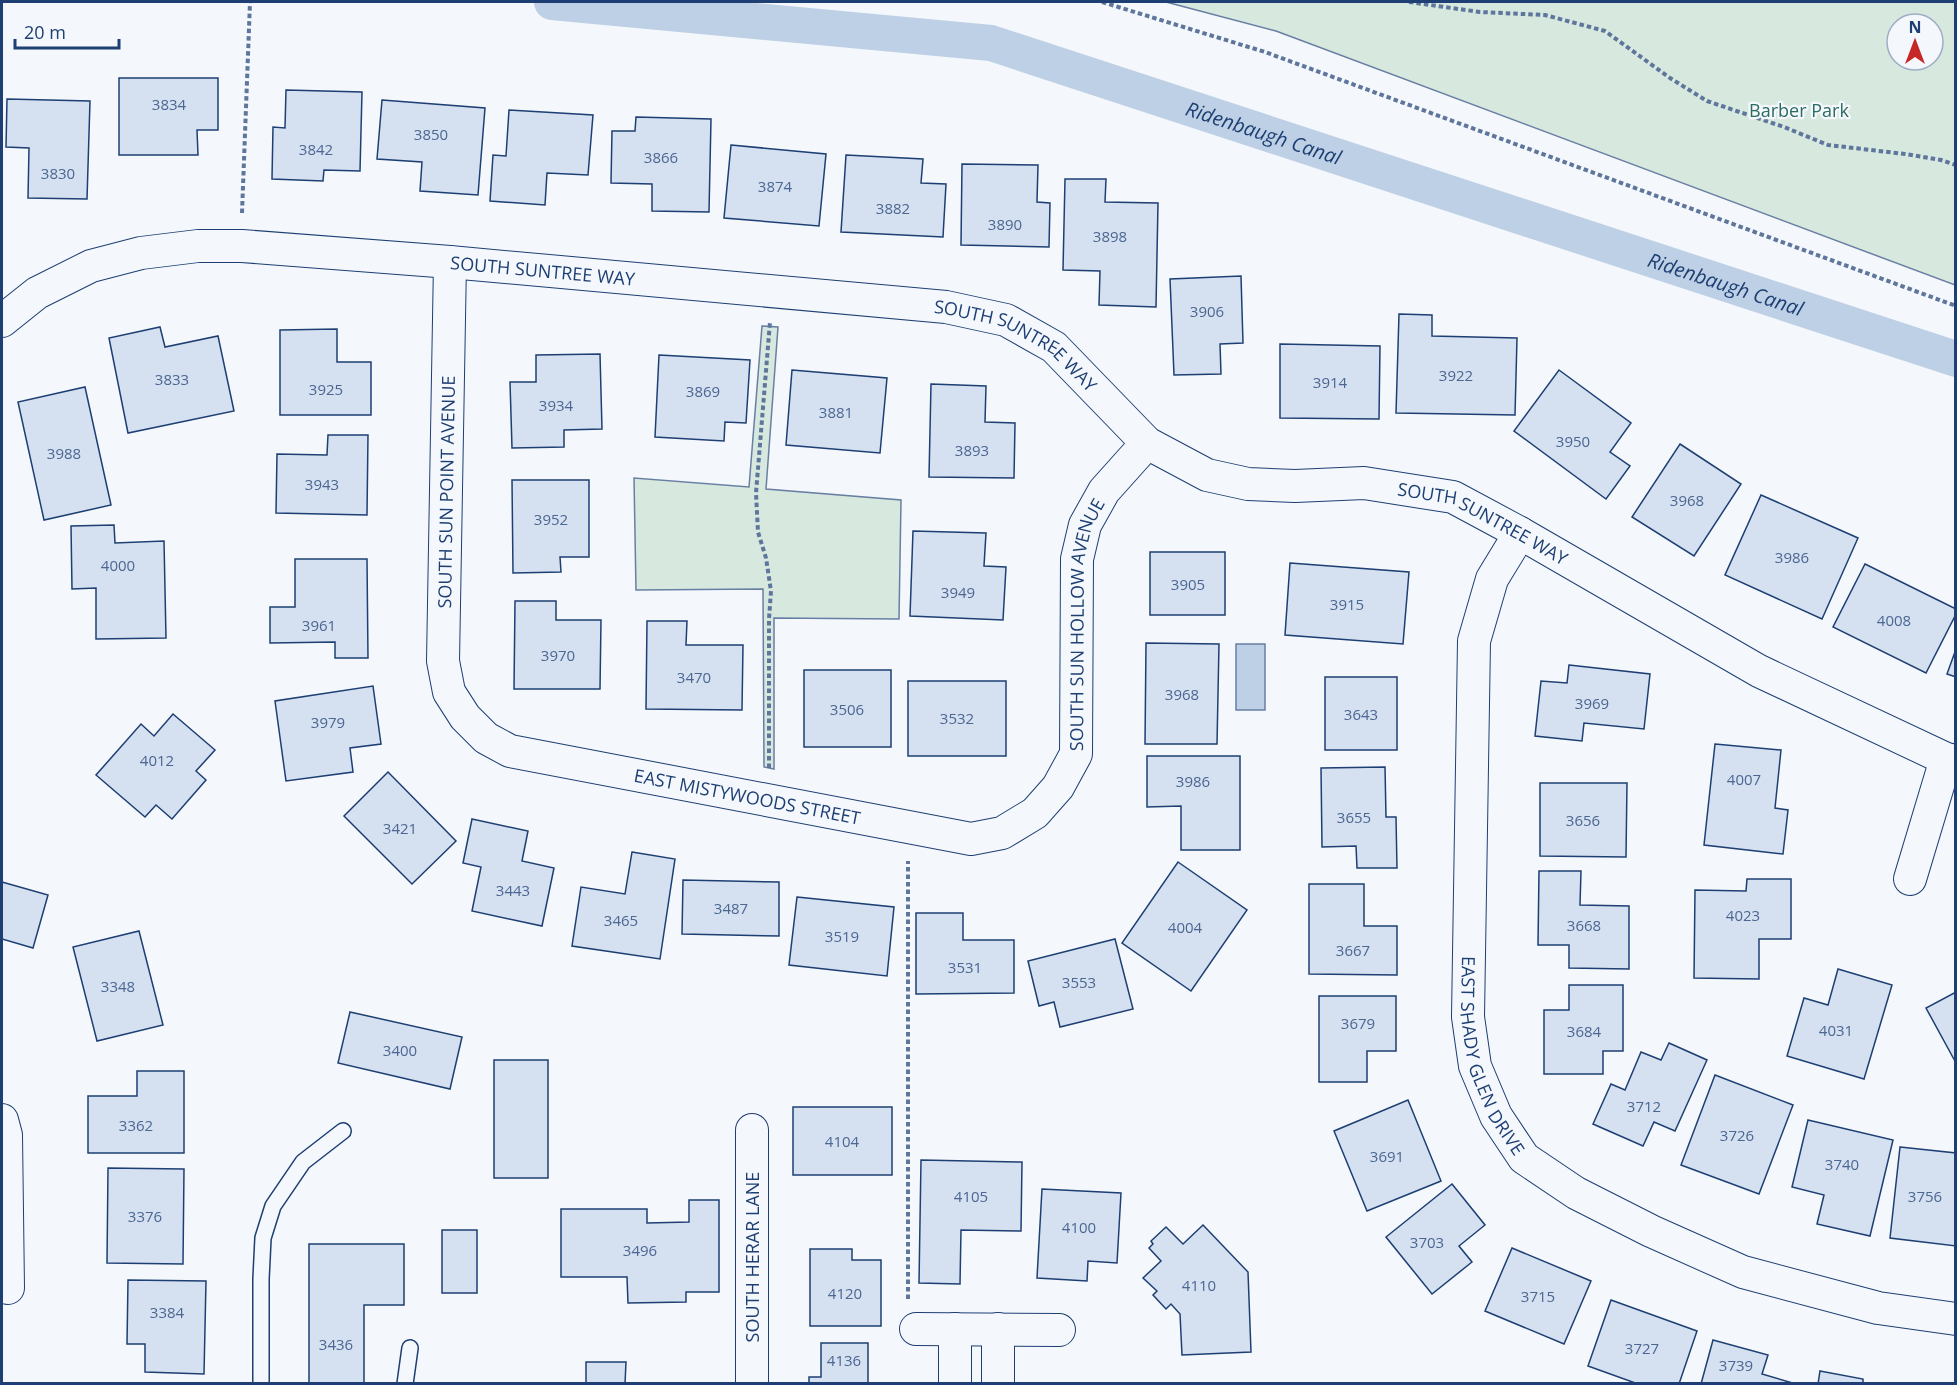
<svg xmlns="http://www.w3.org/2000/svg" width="1957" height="1385" font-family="'Open Sans',sans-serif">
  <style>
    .green { fill: #d7e8df; stroke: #687fa3; stroke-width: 1.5; fill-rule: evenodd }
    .water { fill: #bed0e5; stroke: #687fa3; stroke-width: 1.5 }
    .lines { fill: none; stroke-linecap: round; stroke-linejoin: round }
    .canal { stroke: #bed0e5; stroke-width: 36 }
    .building { fill: #d5e0f0; stroke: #1d3f73; stroke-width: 1.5 }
    .lane-casing { stroke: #1d3f73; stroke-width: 18 }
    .street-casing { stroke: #1d3f73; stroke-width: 34 }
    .path { stroke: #5e769c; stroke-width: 4; stroke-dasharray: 4.5 3; stroke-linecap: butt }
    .lane { stroke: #f4f7fb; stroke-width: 15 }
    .street { stroke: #f4f7fb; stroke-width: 32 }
    .labels { text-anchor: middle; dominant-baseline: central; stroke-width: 4.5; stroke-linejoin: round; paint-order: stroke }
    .number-label { font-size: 15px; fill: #4b6792 }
    .park-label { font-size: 18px; fill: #2c6c60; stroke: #f4f7fb }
    .street-label { font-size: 18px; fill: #1d3f73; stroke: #f4f7fb }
    .water-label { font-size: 20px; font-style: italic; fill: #1d3f73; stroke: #f4f7fb }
  </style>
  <rect width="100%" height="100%" fill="#f4f7fb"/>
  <g class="green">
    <path d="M 1166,2 L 1955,2 L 1955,285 L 1276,31 ZM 1897,24 L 1933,24 L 1933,60 L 1897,60 Z"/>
    <polygon points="762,326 778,327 766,489 901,500 899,619 774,618 774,769 764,767 763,589 636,590 634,478 749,487"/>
  </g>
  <rect class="water" x="1236" y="644" width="29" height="66"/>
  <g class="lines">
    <path class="canal" id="s1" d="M 552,2 L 991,43 L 1956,359"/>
  </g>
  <g class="building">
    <polygon points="119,78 218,78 218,130 197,130 198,155 119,155"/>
    <polygon points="286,90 362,92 360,171 324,170 323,181 272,179 273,127 285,128"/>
    <polygon points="7,99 90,101 87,199 28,198 29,148 6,147"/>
    <polygon points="382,100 485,108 478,195 420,191 422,162 377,159"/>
    <polygon points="509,110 593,115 588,175 547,173 545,205 490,201 493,155 506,156"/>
    <polygon points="636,117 711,119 709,212 652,211 652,184 611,183 612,131 635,131"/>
    <polygon points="731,145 826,154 819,226 724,218"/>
    <polygon points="846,155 923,159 921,183 946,184 943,237 841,232"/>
    <polygon points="962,164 1038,165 1037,202 1050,203 1049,247 961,245"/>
    <polygon points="1065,179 1106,179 1105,202 1158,203 1156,307 1099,305 1100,271 1063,270"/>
    <polygon points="1241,276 1243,343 1220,344 1221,374 1174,375 1170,279"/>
    <polygon points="1399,314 1432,315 1432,336 1517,338 1515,415 1396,413"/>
    <polygon points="160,327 165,347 218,336 234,411 128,433 109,338"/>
    <polygon points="337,329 337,362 371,362 371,415 280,415 280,330"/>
    <polygon points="1280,344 1380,346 1379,419 1280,418"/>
    <polygon points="600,354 602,429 564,430 564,447 512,448 510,382 536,382 536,355"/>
    <polygon points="659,355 750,360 746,423 725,422 724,441 655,437"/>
    <polygon points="792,370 887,378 880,453 786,445"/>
    <polygon points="1559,370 1631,423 1610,452 1630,466 1606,499 1514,431"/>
    <polygon points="931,384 986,386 985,422 1015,423 1014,478 929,477"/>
    <polygon points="85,387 111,505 44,520 18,402"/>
    <polygon points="328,435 368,435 367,515 276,513 277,454 327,455"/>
    <polygon points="1680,444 1741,484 1694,556 1632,517"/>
    <polygon points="512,480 589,480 589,557 560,557 561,572 513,573"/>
    <polygon points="1761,495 1858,538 1822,619 1725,575"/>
    <polygon points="114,525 115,543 164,541 166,638 96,639 96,588 72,589 71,526"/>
    <polygon points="913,531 986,533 984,566 1006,567 1003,620 910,616"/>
    <rect x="1150" y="552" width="75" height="63"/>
    <polygon points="295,559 367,559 368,658 335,658 335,642 270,643 270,607 295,607"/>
    <polygon points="1290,563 1409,572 1403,644 1285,635"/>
    <polygon points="1865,564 1956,609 1956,614 1926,673 1833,627"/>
    <polygon points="515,601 556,601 556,620 601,620 600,689 514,689"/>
    <polygon points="647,621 687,621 686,645 743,645 742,710 646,709"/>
    <polygon points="1146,643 1219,644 1217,744 1145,744"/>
    <polygon points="1956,649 1956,677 1947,674"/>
    <polygon points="1569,665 1650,674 1644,729 1584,723 1582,741 1535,736 1541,681 1567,683"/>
    <rect x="804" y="670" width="87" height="77"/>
    <rect x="1325" y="677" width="72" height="73"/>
    <rect x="908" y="681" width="98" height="75"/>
    <polygon points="373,686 381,744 350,748 353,772 286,781 275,701"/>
    <polygon points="173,714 215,750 196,771 206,780 172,819 156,805 145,817 96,775 141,724 154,736"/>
    <polygon points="1715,744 1781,750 1775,808 1788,810 1783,854 1704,845"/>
    <polygon points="1147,756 1240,756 1240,850 1181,850 1181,806 1147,807"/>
    <polygon points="1385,767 1386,817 1396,817 1397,868 1357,868 1356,846 1322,847 1321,768"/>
    <polygon points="388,772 456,841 412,884 344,816"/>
    <polygon points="1540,783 1627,783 1626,857 1540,856"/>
    <polygon points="472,819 528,831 522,861 554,868 542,926 472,911 481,867 463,863"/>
    <polygon points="632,852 675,859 660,959 572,946 581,887 625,894"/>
    <polygon points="1178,862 1247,910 1191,991 1122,943"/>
    <polygon points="1539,871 1581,871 1580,905 1629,906 1629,969 1569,968 1569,945 1538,945"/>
    <polygon points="1747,879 1791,879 1791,939 1759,939 1759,979 1694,978 1695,890 1746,891"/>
    <polygon points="683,880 779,882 779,936 682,934"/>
    <polygon points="2,882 48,895 33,948 2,939"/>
    <polygon points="1309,884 1364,884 1364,926 1397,926 1397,975 1309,974"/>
    <polygon points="797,897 894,907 887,976 789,965"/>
    <polygon points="916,913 963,913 963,940 1014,940 1014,993 916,994"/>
    <polygon points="139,931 163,1025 97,1041 73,947"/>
    <polygon points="1115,939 1133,1009 1060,1027 1054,1002 1039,1006 1028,961"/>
    <polygon points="1838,969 1892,985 1864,1079 1787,1056 1804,998 1828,1005"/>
    <polygon points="1569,985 1623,985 1623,1051 1603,1051 1603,1074 1544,1074 1544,1010 1569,1010"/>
    <polygon points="1956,992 1956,1063 1926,1008"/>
    <polygon points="1319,996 1396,996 1396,1051 1367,1051 1367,1082 1319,1082"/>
    <polygon points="350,1012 462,1037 450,1089 338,1063"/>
    <polygon points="1669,1043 1707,1060 1675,1131 1654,1122 1643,1146 1593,1124 1611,1084 1625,1090 1641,1052 1661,1060"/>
    <rect x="494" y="1060" width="54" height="118"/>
    <polygon points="137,1071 184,1071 184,1153 88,1153 88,1096 137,1096"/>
    <polygon points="1715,1075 1793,1105 1759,1194 1681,1165"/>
    <polygon points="1408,1100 1441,1181 1367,1211 1334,1131"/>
    <rect x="793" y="1107" width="99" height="68"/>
    <polygon points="1808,1120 1893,1140 1870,1236 1817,1224 1824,1195 1792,1187"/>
    <polygon points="1900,1147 1956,1153 1956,1246 1890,1238"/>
    <polygon points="921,1160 1022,1162 1021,1231 961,1230 960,1284 919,1283"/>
    <polygon points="108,1168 184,1169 183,1264 107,1263"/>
    <polygon points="1452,1184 1485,1225 1459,1246 1472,1262 1432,1294 1386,1237"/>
    <polygon points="1042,1189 1121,1193 1117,1263 1088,1261 1087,1281 1037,1278"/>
    <polygon points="689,1200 719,1200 719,1292 686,1292 686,1302 628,1303 627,1277 561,1277 561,1209 647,1209 647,1223 689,1222"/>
    <polygon points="1203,1225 1248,1272 1251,1352 1182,1355 1180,1314 1171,1304 1166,1309 1153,1295 1157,1291 1143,1278 1161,1261 1149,1248 1153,1244 1151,1241 1166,1227 1183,1244"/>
    <rect x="442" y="1230" width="35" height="63"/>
    <polygon points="309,1244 404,1244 404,1305 364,1305 364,1384 309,1384"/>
    <polygon points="1512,1248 1591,1281 1564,1344 1485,1311"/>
    <polygon points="810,1249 852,1249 852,1260 881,1260 881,1326 810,1326"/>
    <polygon points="128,1280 206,1281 204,1374 145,1372 145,1344 127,1344"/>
    <polygon points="1611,1300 1697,1331 1679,1384 1638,1384 1588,1366"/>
    <polygon points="1713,1340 1768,1355 1762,1374 1796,1384 1701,1384"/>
    <polygon points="821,1343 868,1343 868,1384 809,1384 809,1377 821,1377"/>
    <polygon points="586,1362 626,1362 625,1384 586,1384"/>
    <polygon points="1820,1371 1863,1379 1863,1384 1818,1384"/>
  </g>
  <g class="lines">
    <defs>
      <g id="lane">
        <polyline points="261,1384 261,1279 263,1238 273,1206 303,1162 343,1131"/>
        <polyline points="405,1384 410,1348"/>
      </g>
      <g id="street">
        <path id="s2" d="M 450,262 L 443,661 L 449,692 L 465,717 L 486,738 L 510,751 L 971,839 L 1002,833 L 1035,813 L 1058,787 L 1076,754 L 1077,559 L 1085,525 L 1104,491 L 1147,443"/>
        <path id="s3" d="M 2,321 L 37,293 L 91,266 L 141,253 L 198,246 L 242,246 L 450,262 L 946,307 L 1006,320 L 1054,347 L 1147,443 L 1207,475 L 1248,484 L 1295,486 L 1364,483 L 1453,497 L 1520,533 L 1759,671 L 1946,759 L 1956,761"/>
        <path id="s4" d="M 1520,533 L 1492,579 L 1474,641 L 1468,1017 L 1475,1066 L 1496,1116 L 1524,1158 L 1576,1193 L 1651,1231 L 1743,1272 L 1878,1308 L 1956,1319"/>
        <polyline points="1910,879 1946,759"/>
        <polyline points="2,1120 6,1135 8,1288"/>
        <polyline points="916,1329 1059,1330"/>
        <polyline points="955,1329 955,1384"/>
        <polyline points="752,1384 752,1130"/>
        <polyline points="998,1384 998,1329"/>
      </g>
    </defs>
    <use href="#lane" class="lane-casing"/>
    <use href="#street" class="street-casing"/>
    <g class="path">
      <polyline points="1102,2 1265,52 1956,306"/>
      <polyline points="1409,2 1480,12 1545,15 1605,31 1670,78 1707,101 1784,127 1828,145 1905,154 1941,160 1956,165"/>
      <polyline points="242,213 250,2"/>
      <polyline points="769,768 769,619 771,591 766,558 758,532 756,493 770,322"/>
      <polyline points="908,1299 908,861"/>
    </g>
    <use href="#lane" class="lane"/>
    <use href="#street" class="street"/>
  </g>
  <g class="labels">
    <g class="number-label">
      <text x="169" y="104">3834</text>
      <text x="431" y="134">3850</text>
      <text x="316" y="149">3842</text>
      <text x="661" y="157">3866</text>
      <text x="58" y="173">3830</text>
      <text x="775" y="186">3874</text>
      <text x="893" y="208">3882</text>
      <text x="1005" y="224">3890</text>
      <text x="1110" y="236">3898</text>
      <text x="1207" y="311">3906</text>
      <text x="1456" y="375">3922</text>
      <text x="172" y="379">3833</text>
      <text x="1330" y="382">3914</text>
      <text x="326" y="389">3925</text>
      <text x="703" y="391">3869</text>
      <text x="556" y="405">3934</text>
      <text x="836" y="412">3881</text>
      <text x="1573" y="441">3950</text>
      <text x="972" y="450">3893</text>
      <text x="64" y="453">3988</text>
      <text x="322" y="484">3943</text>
      <text x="1687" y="500">3968</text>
      <text x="551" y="519">3952</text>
      <text x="1792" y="557">3986</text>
      <text x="118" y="565">4000</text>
      <text x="1188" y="584">3905</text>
      <text x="958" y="592">3949</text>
      <text x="1347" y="604">3915</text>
      <text x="1894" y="620">4008</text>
      <text x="319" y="625">3961</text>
      <text x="558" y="655">3970</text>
      <text x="694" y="677">3470</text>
      <text x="1182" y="694">3968</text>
      <text x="1592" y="703">3969</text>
      <text x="847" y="709">3506</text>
      <text x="1361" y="714">3643</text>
      <text x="957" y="718">3532</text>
      <text x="328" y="722">3979</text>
      <text x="157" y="760">4012</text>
      <text x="1744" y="779">4007</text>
      <text x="1193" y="781">3986</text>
      <text x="1354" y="817">3655</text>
      <text x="1583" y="820">3656</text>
      <text x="400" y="828">3421</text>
      <text x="513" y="890">3443</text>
      <text x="731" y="908">3487</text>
      <text x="1743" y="915">4023</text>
      <text x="621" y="920">3465</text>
      <text x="1584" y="925">3668</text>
      <text x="1185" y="927">4004</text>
      <text x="842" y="936">3519</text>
      <text x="1353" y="950">3667</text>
      <text x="965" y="967">3531</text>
      <text x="1079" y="982">3553</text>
      <text x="118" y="986">3348</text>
      <text x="1358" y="1023">3679</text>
      <text x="1836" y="1030">4031</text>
      <text x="1584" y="1031">3684</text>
      <text x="400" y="1050">3400</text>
      <text x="1644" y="1106">3712</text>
      <text x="136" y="1125">3362</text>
      <text x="1737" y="1135">3726</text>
      <text x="842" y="1141">4104</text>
      <text x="1387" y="1156">3691</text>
      <text x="1842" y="1164">3740</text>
      <text x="971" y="1196">4105</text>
      <text x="1925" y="1196">3756</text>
      <text x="145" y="1216">3376</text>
      <text x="1079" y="1227">4100</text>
      <text x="1427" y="1242">3703</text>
      <text x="640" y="1250">3496</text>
      <text x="1199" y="1285">4110</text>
      <text x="845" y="1293">4120</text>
      <text x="1538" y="1296">3715</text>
      <text x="167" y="1312">3384</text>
      <text x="336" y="1344">3436</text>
      <text x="1642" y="1348">3727</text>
      <text x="844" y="1360">4136</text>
      <text x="1736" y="1365">3739</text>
    </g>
    <g class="park-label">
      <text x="1799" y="110">Barber Park</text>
    </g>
    <g class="street-label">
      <text stroke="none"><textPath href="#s3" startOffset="560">SOUTH SUNTREE WAY</textPath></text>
      <text stroke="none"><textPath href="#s3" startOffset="1046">SOUTH SUNTREE WAY</textPath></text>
      <text transform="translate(446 492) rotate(-89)">SOUTH SUN POINT AVENUE</text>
      <text stroke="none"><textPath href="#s3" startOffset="1568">SOUTH SUNTREE WAY</textPath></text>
      <text stroke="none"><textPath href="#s2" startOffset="1260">SOUTH SUN HOLLOW AVENUE</textPath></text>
      <text stroke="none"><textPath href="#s2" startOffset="759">EAST MISTYWOODS STREET</textPath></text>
      <text stroke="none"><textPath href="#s4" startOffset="538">EAST SHADY GLEN DRIVE</textPath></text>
      <text transform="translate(752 1257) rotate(-90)">SOUTH HERAR LANE</text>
    </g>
    <g class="water-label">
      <text stroke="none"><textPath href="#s1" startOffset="728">Ridenbaugh Canal</textPath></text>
      <text stroke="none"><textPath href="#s1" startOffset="1214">Ridenbaugh Canal</textPath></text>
    </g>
  </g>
  <rect width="1957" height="1385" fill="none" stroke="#1d3f73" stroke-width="6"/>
  <g transform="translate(1915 42)"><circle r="28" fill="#f4f7fb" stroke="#9eadc5" stroke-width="1.5"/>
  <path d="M0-4.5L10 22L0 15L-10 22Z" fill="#c62828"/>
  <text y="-9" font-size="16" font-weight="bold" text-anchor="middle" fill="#1d3f73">N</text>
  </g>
  <path d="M15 39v9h104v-9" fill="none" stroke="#1d3f73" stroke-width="3"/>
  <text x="24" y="39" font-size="18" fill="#1d3f73" stroke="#f4f7fb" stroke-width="4.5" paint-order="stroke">20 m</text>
</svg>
